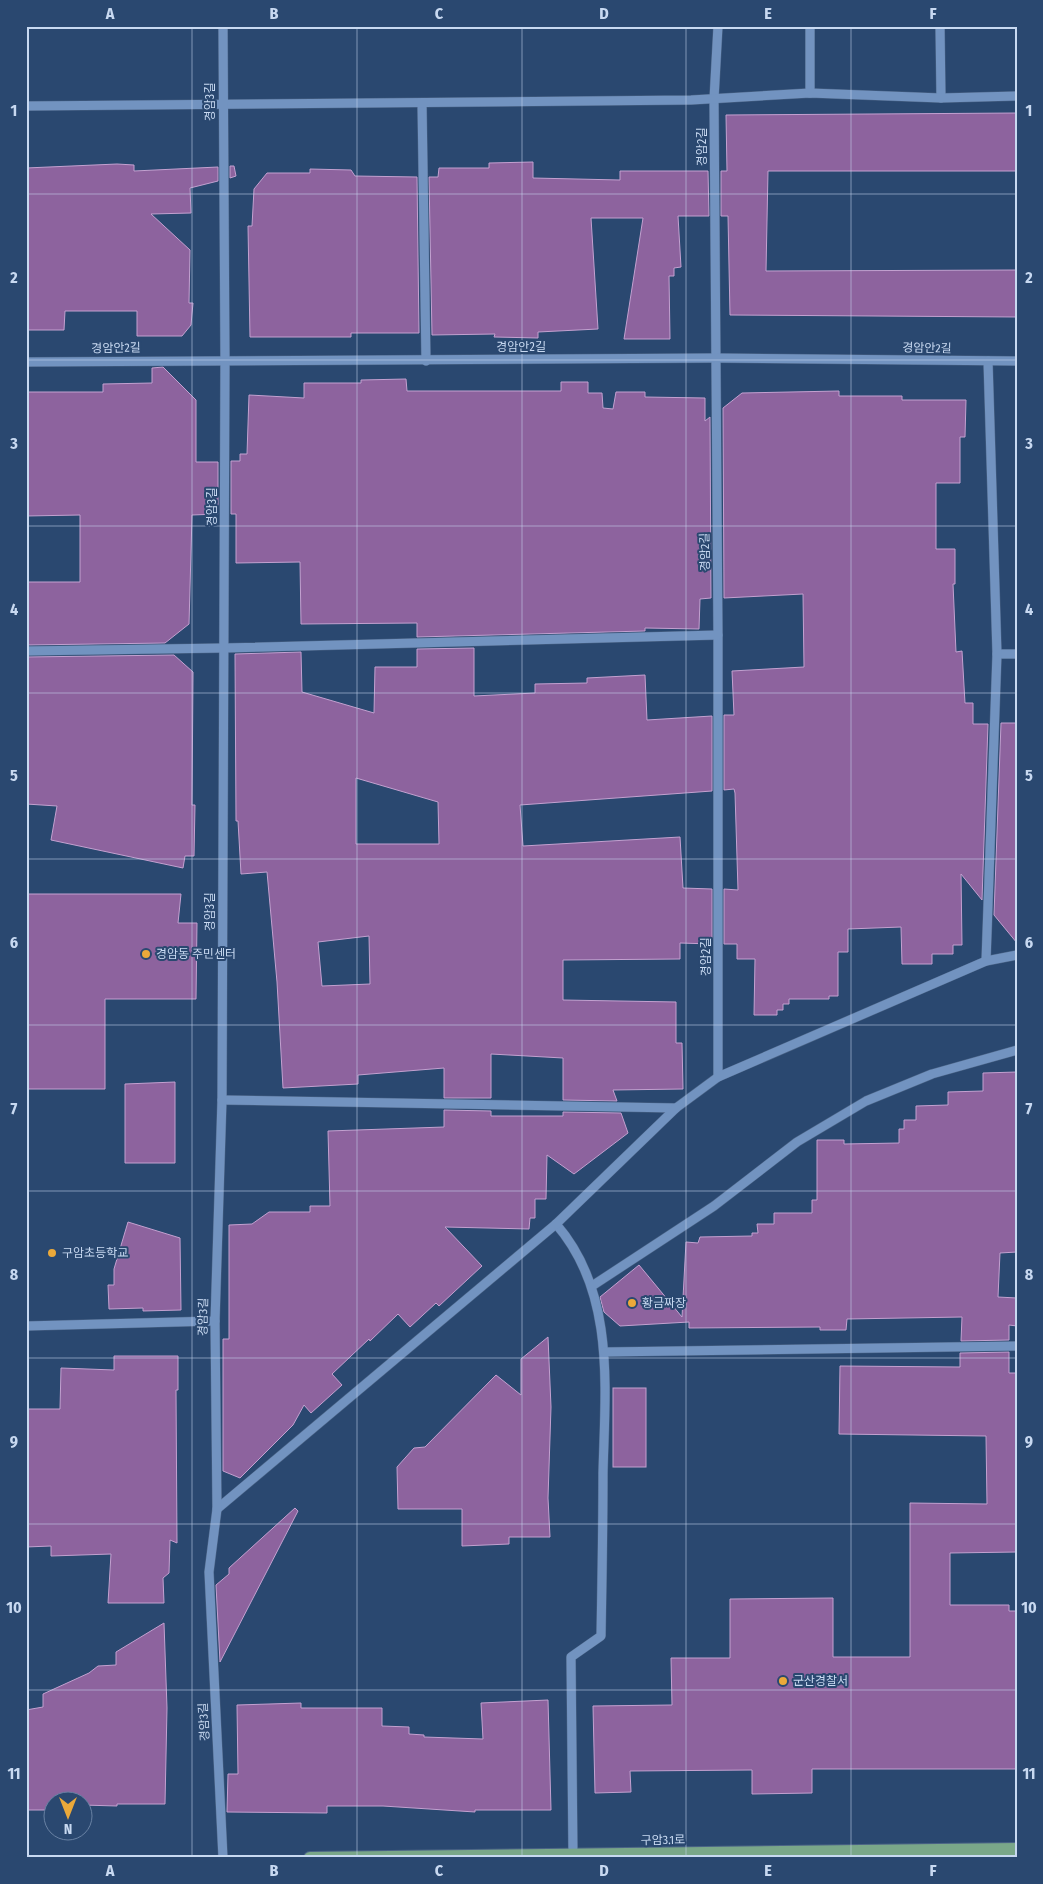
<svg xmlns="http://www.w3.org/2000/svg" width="1043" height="1884" font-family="'Fira Sans Condensed','Noto Sans KR',sans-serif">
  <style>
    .building { fill: #8d639e; stroke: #c3a1d0; fill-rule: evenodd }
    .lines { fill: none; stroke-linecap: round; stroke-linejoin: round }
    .minor-casing { stroke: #4b6486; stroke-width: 10 }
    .major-casing { stroke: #4b6486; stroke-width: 14 }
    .minor { stroke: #7293c0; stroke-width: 9 }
    .major { stroke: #7aa789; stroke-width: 12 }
    .grid { fill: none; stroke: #c8d9f1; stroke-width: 1; stroke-opacity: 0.55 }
    .poi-dot { fill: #eba93a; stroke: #2a4870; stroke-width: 2 }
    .labels { text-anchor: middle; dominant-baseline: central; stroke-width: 4; stroke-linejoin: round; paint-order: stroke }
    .street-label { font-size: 12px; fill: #c8d9f1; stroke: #2a4870 }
    .poi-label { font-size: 12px; fill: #c8d9f1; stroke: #2a4870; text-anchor: start }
    .neatline { fill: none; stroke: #c8d9f1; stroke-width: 2 }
    .grid-label { font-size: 16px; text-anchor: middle; font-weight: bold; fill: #c8d9f1 }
  </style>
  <rect width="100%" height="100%" fill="#2a4870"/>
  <g class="building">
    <polygon points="1017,113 1017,171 768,171 766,271 1017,270 1017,317 730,315 728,216 721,216 721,171 727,171 726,115"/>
    <polygon points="533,162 533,178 620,180 620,171 708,171 709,216 678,216 681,267 674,268 674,276 669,276 670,339 624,339 643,218 591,218 598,329 538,332 538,338 494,337 495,334 432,335 429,177 438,177 439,168 489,168 489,163"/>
    <polygon points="117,164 134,165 134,171 218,167 218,181 190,188 191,213 151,214 190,250 189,303 193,303 191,325 182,336 137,336 137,311 65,311 64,330 26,330 26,168"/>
    <polygon points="230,166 234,166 236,176 230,178"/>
    <polygon points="310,169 351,170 355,176 417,177 419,333 351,333 351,337 250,337 248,226 252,226 254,189 267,173 310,173"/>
    <polygon points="163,367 196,400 196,462 218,462 218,514 192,515 189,624 165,643 26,645 26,582 80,582 80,515 26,516 26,392 103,392 103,384 152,383 152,368"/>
    <polygon points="406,379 407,391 561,391 561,382 588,382 588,393 602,393 603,408 613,409 616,392 645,392 645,397 705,398 705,421 710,417 711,598 700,599 699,629 645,628 645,631 417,637 417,623 301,624 300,562 236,563 236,514 231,514 231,461 240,461 240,454 247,454 249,395 304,398 304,383 361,383 361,380"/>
    <polygon points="839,391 839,396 902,396 902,400 966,400 965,437 960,437 960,483 936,483 936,549 955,549 955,584 953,584 956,652 962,651 965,703 973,703 973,724 988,724 982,900 961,874 962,945 953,945 953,954 932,954 932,964 902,964 901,927 848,929 848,952 838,952 838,996 829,996 829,999 789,999 789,1004 783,1004 783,1010 777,1010 777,1015 754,1015 755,959 737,959 737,944 724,944 724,889 738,890 735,793 734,789 724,790 724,715 734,715 732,671 804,667 803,594 724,598 723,408 742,393"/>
    <path d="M 474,648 L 474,696 L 535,693 L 535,684 L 587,683 L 587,678 L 645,675 L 647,720 L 712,716 L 712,791 L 520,805 L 523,846 L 680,837 L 683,888 L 712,889 L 712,944 L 680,943 L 680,959 L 563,960 L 563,1000 L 676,1002 L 676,1043 L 682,1043 L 683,1089 L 613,1090 L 617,1101 L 563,1100 L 563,1058 L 491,1054 L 491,1098 L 444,1098 L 444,1068 L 358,1075 L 358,1084 L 283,1088 L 277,982 L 267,872 L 241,874 L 238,821 L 236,821 L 235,654 L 301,652 L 302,692 L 374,713 L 375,667 L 417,667 L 417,649 ZM 356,778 L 438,802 L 439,844 L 356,844 ZM 369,936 L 370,984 L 322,986 L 318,942 Z"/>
    <polygon points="174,655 193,672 192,805 195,805 194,856 185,856 183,868 51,840 57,806 26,804 26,657"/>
    <polygon points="1001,723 1017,723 1017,943 994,915"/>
    <polygon points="26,894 181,894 178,923 197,923 196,999 105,999 105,1089 26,1089"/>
    <polygon points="1017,1072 1017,1252 1000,1253 998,1297 1017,1298 1017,1326 1009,1325 1009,1340 961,1341 962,1317 847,1319 846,1330 820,1330 820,1327 689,1328 689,1322 620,1326 604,1312 600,1297 639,1265 682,1317 686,1242 698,1243 700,1237 752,1236 752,1233 758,1233 757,1224 774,1224 774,1213 812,1213 812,1200 817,1200 817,1140 844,1140 844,1144 899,1143 899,1129 904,1129 904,1120 916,1120 916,1106 948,1105 948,1092 983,1091 983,1073"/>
    <polygon points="175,1082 175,1163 125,1163 125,1084"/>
    <polygon points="444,1110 491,1111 491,1116 563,1116 563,1112 621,1113 628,1133 574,1174 547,1155 546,1199 535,1199 535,1218 530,1218 529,1229 445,1227 482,1266 439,1306 436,1303 410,1327 398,1314 370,1341 369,1339 332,1374 342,1385 311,1413 304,1405 293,1425 240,1478 223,1471 223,1339 229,1339 229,1225 252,1224 269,1212 310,1212 310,1206 330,1206 328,1131 444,1127"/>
    <polygon points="128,1222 180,1238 181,1310 143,1311 143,1308 109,1309 108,1285 114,1285 114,1269"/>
    <polygon points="548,1337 551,1407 548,1498 550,1537 509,1537 509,1544 462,1546 462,1509 398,1509 397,1467 414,1448 425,1447 496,1375 521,1395 521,1359"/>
    <polygon points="1009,1352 1009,1373 1017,1373 1017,1552 950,1553 950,1605 1009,1605 1009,1611 1017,1611 1017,1769 812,1769 812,1793 752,1794 752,1770 630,1771 631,1792 595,1793 593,1706 672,1705 671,1658 730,1658 730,1599 833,1598 833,1657 910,1657 910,1503 987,1504 986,1436 839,1434 840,1366 960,1367 960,1353"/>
    <polygon points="114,1356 178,1356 178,1390 176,1390 177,1543 170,1540 169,1573 163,1578 164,1603 108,1603 111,1554 51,1556 51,1546 26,1547 26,1409 60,1409 61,1368 114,1370"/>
    <rect x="613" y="1388" width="33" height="79"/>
    <polygon points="295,1508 298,1511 220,1662 216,1585 229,1574 229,1568"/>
    <polygon points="164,1623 167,1708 165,1804 117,1804 117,1806 82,1805 82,1802 52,1802 52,1810 26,1810 26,1710 43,1707 43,1694 89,1673 98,1666 116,1665 116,1652"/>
    <polygon points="548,1700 551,1810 475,1810 475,1812 383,1806 327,1806 327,1813 227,1812 228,1774 238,1774 237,1705 301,1703 301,1708 382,1708 382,1726 409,1727 409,1734 424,1735 424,1737 483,1739 481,1703"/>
  </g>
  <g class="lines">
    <defs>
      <g id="minor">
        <polyline points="718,26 714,99 718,635 718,1077"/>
        <polyline points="810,26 810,93"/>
        <polyline points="940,26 941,98"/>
        <polyline points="422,103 426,361"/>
        <polyline points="26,106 691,100 810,93 941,98 1017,96"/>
        <polyline points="26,362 716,358 1017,361"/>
        <polyline points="26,651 224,648 718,635"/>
        <polyline points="997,654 1017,654"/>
        <polyline points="986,961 997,654 988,361"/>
        <polyline points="222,1100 676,1108"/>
        <path d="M 556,1224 C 616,1293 605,1389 603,1473 C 603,1528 602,1582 601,1636 L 571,1657 L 573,1855"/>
        <polyline points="592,1286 714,1206 797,1142 866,1101 932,1074 1017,1050"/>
        <polyline points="26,1326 215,1321"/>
        <polyline points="605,1352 1017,1346"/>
        <polyline points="217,1509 556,1224 676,1108 718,1077 986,961 1017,955"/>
        <polyline points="223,1858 209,1572 217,1509 215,1321 222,1100 225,360 223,26"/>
      </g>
      <polyline id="major" points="310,1858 1017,1849"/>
    </defs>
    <use href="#minor" class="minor-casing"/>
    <use href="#major" class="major-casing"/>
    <use href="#minor" class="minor"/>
    <use href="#major" class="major"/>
  </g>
  <path class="grid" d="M 192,26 L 192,1858M 357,26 L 357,1858M 522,26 L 522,1858M 686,26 L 686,1858M 851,26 L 851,1858M 26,194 L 1017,194M 26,360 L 1017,360M 26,526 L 1017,526M 26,693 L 1017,693M 26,859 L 1017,859M 26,1025 L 1017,1025M 26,1191 L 1017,1191M 26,1358 L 1017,1358M 26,1524 L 1017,1524M 26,1690 L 1017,1690"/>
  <g class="poi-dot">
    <circle cx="146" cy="954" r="5"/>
    <circle cx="52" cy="1253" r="5"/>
    <circle cx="632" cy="1303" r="5"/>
    <circle cx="783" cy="1681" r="5"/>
  </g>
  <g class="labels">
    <g class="street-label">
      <text transform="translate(210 102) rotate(-90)">경암3길</text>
      <text transform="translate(702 147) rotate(-90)">경암2길</text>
      <text x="521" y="347">경암안2길</text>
      <text transform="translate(116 348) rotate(-1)">경암안2길</text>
      <text transform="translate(927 348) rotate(1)">경암안2길</text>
      <text transform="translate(212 507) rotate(-90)">경암3길</text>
      <text transform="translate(705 552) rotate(-91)">경암2길</text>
      <text transform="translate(210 912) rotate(-90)">경암3길</text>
      <text transform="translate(706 957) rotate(-90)">경암2길</text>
      <text transform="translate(203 1317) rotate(-89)">경암3길</text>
      <text transform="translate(204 1722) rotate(-93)">경암3길</text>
      <text transform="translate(663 1840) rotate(-1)">구암3.1로</text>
    </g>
    <g class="poi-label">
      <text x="156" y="954">경암동 주민센터</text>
      <text x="62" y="1253">구암초등학교</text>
      <text x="642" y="1303">황금짜장</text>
      <text x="793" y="1681">군산경찰서</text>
    </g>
  </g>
  <rect width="1043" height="1884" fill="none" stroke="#2a4870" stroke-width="55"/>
  <g transform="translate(68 1816) rotate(180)"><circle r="24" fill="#2a4870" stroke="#6982a4"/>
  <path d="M0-4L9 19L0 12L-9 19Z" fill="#eba93a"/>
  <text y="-8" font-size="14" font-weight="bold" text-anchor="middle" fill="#c8d9f1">N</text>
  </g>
  <rect x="28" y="28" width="988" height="1828" class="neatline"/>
  <g class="grid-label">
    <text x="110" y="19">A</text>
    <text x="274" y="19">B</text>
    <text x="439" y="19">C</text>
    <text x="604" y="19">D</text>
    <text x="768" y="19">E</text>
    <text x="933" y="19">F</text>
    <text x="14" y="116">1</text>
    <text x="1029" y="116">1</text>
    <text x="14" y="283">2</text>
    <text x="1029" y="283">2</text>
    <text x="14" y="449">3</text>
    <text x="1029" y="449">3</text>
    <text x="14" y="615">4</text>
    <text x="1029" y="615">4</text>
    <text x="14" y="781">5</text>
    <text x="1029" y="781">5</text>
    <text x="14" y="948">6</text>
    <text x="1029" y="948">6</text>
    <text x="14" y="1114">7</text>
    <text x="1029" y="1114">7</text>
    <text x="14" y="1280">8</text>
    <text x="1029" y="1280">8</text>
    <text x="14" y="1447">9</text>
    <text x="1029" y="1447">9</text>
    <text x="14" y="1613">10</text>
    <text x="1029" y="1613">10</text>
    <text x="14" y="1779">11</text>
    <text x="1029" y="1779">11</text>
    <text x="110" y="1876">A</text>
    <text x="274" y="1876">B</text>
    <text x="439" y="1876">C</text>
    <text x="604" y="1876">D</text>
    <text x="768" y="1876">E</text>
    <text x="933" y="1876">F</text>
  </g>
</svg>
